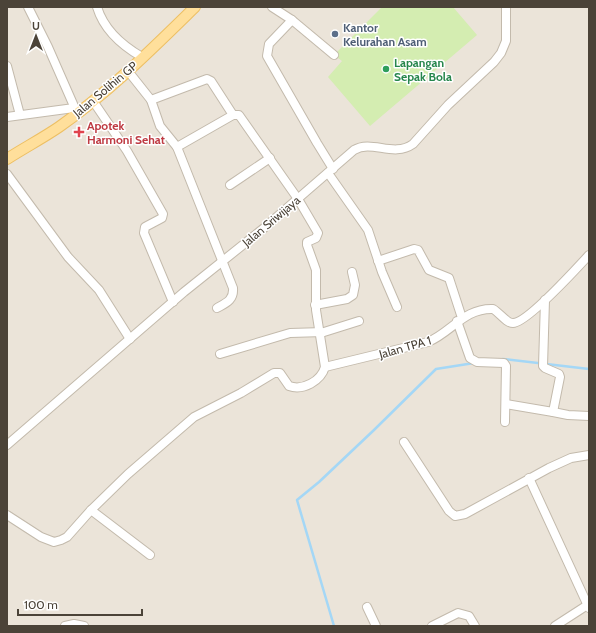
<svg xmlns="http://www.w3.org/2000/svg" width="596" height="633" font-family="Cabin,sans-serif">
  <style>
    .residential { fill: #ebe4d9 }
    .green { fill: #d4edb1 }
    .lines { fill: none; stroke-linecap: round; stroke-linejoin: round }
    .stream { stroke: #a4d7f6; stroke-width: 2.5 }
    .minor-casing { stroke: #c3baac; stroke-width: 10 }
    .major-casing { stroke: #edbf63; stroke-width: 12 }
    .minor { stroke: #fff; stroke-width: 8 }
    .major { stroke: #ffdf9b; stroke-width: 10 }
    .service-dot { fill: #5c6f8a; stroke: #fff; stroke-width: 1.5 }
    .leisure-dot { fill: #2e9e5b; stroke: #fff; stroke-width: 1.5 }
    .health-dot { fill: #e0444e; stroke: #fff; stroke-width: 1.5 }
    .labels { text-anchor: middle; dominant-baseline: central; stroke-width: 3; stroke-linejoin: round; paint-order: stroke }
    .service-label { font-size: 12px; font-weight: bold; fill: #4e5e75; stroke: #fff; text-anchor: start }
    .leisure-label { font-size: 12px; font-weight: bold; fill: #27864d; stroke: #fff; text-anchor: start }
    .street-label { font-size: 12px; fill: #4b4338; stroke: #fff }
    .health-label { font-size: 12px; font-weight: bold; fill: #be3a42; stroke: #fff; text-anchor: start }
  </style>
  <rect width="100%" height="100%" fill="#f6f2eb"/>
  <rect class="residential" x="7" y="7" width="582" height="619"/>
  <polygon class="green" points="382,7 453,7 477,35 370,126 328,77 342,61 334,55"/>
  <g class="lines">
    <g class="stream">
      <polyline points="503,359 589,369"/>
      <polyline points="334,626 297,500 319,482 374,430 436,369 474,363"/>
    </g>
    <defs>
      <g id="minor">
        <polyline points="28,7 48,47 77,113"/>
        <path d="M 97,7 C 104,30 121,45 142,57"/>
        <polyline points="272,7 292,20 334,55"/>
        <polyline points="292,20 269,44 267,56 317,143 333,169"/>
        <polyline points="7,66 20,115"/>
        <path d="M 128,71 L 151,100 L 160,126 L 177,147 L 233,288 C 234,300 226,303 217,308"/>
        <polyline points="151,100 207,79 211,81 233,115"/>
        <polyline points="93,101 127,151 163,214 162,218 145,227 144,233 173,302"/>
        <polyline points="7,117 74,108"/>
        <polyline points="328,173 368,230 382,272 397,307"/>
        <polyline points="7,174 68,257 99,290 130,339"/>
        <polyline points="230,185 270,158"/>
        <polyline points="378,261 414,249 418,250 429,270 449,278 462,318"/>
        <polyline points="315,305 347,299 353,295 355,285 352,272"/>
        <polyline points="457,321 470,358 477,362 504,363 506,366 505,422"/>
        <polyline points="220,354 290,333 324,332 359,321"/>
        <path d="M 325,367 L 428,342 C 452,332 464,308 493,309 C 500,313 506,323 513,323 C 527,323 577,268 589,255"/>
        <polyline points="506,404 553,412 560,377 559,374 545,368 543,366 545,300"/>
        <polyline points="553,412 568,415 589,416"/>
        <polyline points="404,442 449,511 455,516 465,514 549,468 571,458 589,455"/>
        <path d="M 7,445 L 184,292 L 264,228 L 354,150 C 372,139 393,158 413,144 L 448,105 L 494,62 L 501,53 L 506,41 L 506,7"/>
        <polyline points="529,478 589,608"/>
        <polyline points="91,510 150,555"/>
        <path d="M 7,515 L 41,537 L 54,542 L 61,540 L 67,537 L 91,510 L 128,474 L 194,417 L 241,393 L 274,373 L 280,373 L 289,386 C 303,391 321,381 325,367 L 316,310 L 316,270 L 307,245 L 307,242 L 316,238 L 318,233 L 298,199 L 239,115 L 233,115 L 177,147"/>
        <polyline points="367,607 376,626"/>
        <polyline points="65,626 74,624 84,626"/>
        <polyline points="432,626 458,613 469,616 475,626"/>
        <polyline points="555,626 589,604"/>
      </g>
      <path id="major" d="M 7,159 C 24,148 43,138 59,127 C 109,92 152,49 195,7"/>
    </defs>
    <use href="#minor" class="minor-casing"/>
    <use href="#major" class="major-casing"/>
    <use href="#minor" class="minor"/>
    <use href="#major" class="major"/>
  </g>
  <circle class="service-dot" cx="335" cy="34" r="4"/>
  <circle class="leisure-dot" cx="386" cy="69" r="4"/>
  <path class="health-dot" d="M77 126h4v4h4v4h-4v4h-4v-4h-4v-4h4z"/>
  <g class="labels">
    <g class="service-label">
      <text x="343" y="27">Kantor<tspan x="343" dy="14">Kelurahan Asam</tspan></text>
    </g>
    <g class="leisure-label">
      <text x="394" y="62">Lapangan<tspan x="394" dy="14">Sepak Bola</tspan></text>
    </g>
    <g class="street-label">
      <text transform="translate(105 89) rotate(-40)">Jalan Solihin GP</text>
      <text transform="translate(271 221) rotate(-40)">Jalan Sriwijaya</text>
      <text transform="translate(405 347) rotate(-16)">Jalan TPA 1</text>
    </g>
    <g class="health-label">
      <text x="87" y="125">Apotek<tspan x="87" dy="14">Harmoni Sehat</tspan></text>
    </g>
  </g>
  <rect width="596" height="633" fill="none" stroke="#4b4338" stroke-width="16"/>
  <g transform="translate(36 36)" stroke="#ffffff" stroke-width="3" paint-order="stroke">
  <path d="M0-3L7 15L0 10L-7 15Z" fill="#4b4338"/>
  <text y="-6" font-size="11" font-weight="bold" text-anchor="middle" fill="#4b4338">U</text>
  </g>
  <path d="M18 609v6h124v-6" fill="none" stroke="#4b4338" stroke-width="2"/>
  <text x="24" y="609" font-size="12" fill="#4b4338" stroke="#ffffff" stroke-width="3" paint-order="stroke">100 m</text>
</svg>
